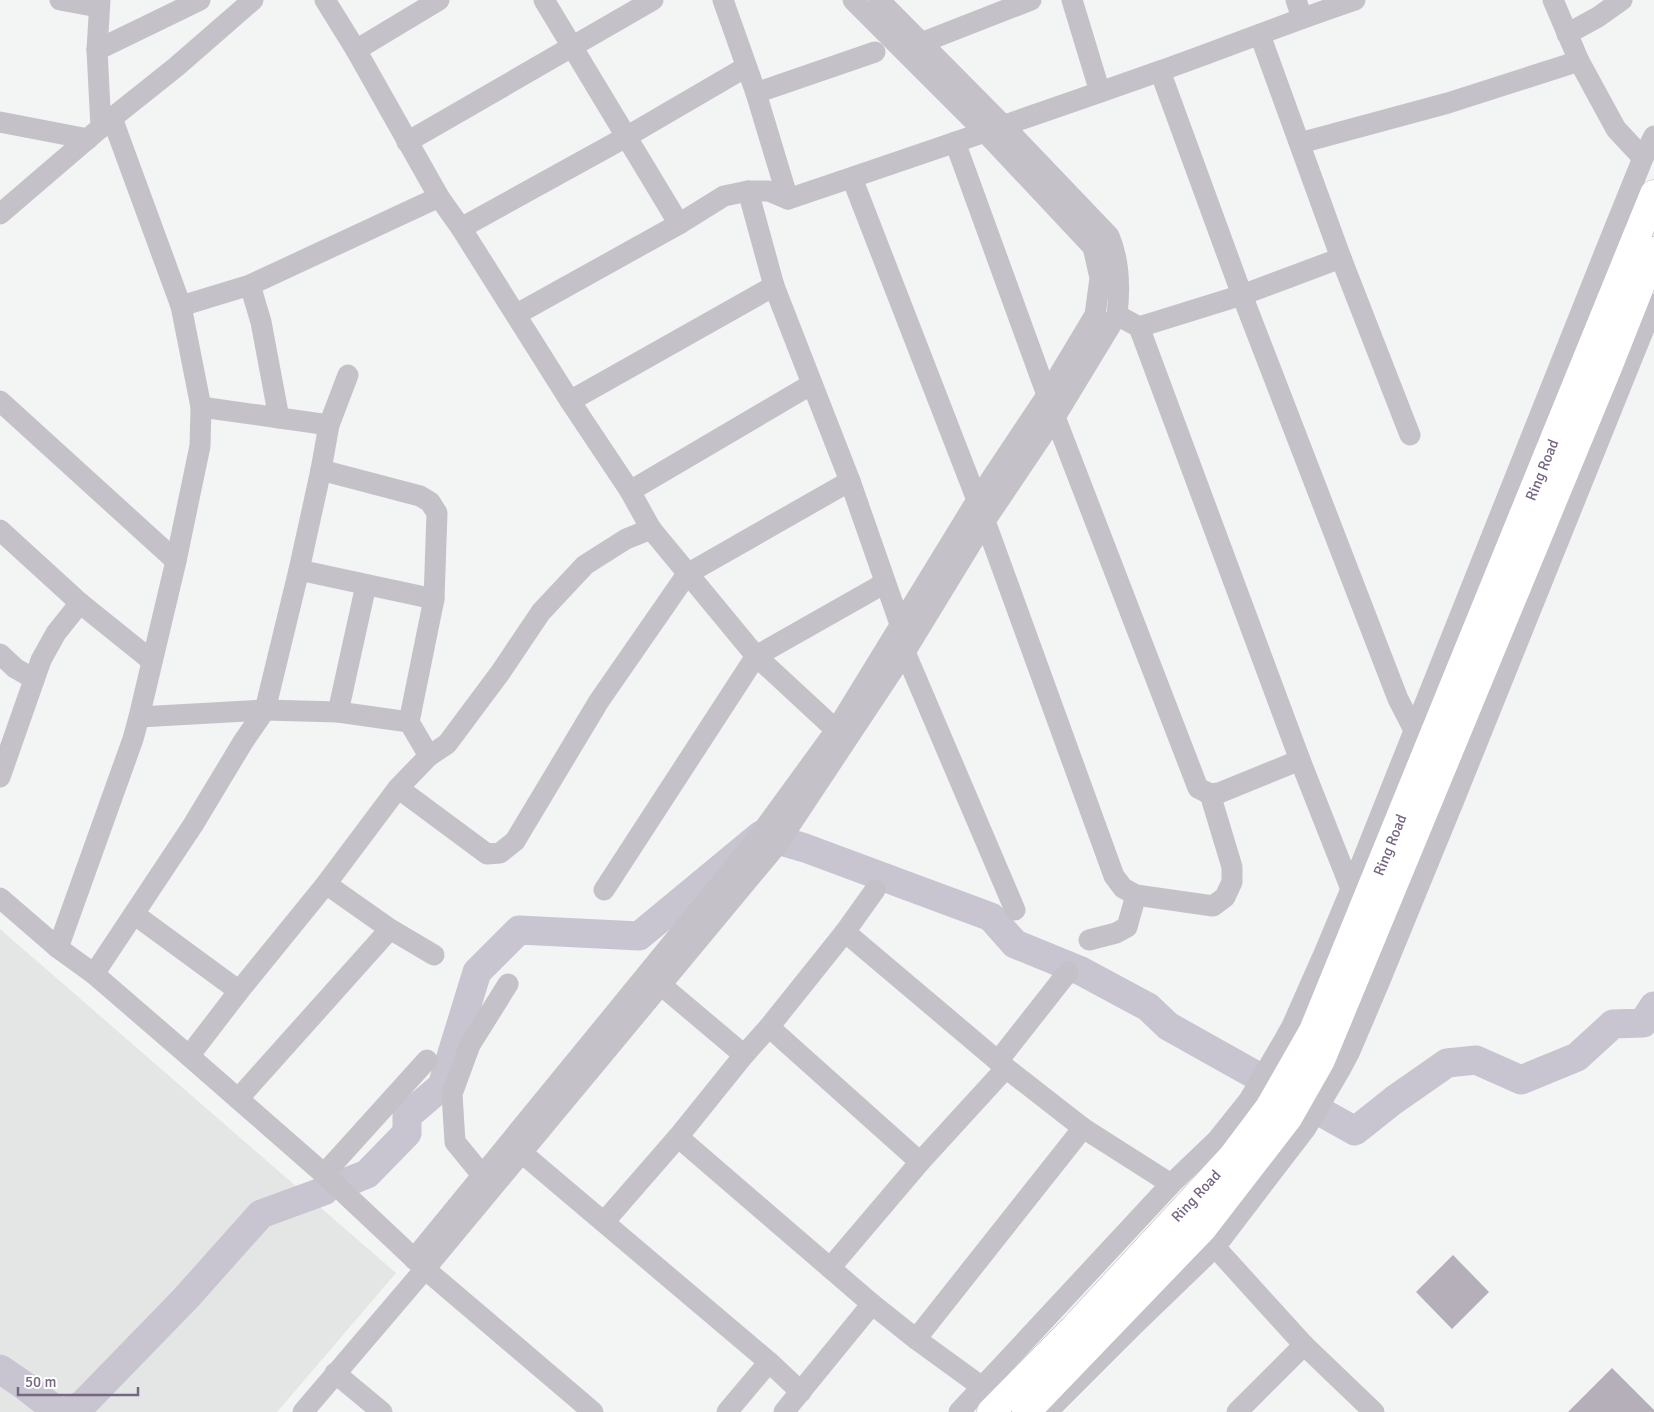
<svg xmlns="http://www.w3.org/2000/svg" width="1654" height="1412" font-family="Signika,sans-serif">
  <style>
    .built { fill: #e4e6e6 }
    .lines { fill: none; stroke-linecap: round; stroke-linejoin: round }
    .river { stroke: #c8c4d0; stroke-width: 29 }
    .building { fill: #b5afba }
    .highway-casing { stroke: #b8b4ba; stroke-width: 29 }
    .minor { stroke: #c5c1c8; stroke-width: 21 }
    .highway { stroke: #fff; stroke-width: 28 }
    .labels { text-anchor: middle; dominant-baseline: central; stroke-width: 5; stroke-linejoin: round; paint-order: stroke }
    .street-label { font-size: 15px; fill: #766682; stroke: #fff }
  </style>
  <rect width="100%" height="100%" fill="#f2f5f3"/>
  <polygon class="built" points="0,929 396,1273 277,1412 0,1412"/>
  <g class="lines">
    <g class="river">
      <polyline points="347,1182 367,1174 407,1133 407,1116 442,1086 477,972 519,930 639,936 761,835 805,848 991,917 1015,944 1081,971 1148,1007 1168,1026 1355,1131 1394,1100 1447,1063 1476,1060 1521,1080 1577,1057 1613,1024 1643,1023 1654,1006"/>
      <polyline points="0,1369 25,1386 58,1412"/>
      <polyline points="63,1412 82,1405 185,1299 261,1214 324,1191"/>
    </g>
  </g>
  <g class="building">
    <polygon points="1453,1255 1489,1292 1452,1329 1416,1292"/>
    <polygon points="1612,1368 1654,1410 1654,1412 1568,1412"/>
  </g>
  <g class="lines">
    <defs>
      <g id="highway">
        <polyline points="991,1412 1073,1329 1233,1156 1269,1108 1313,1031 1654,194"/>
        <polyline points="1026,1412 1203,1228 1288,1118 1321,1060 1609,365 1654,251"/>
      </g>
    </defs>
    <use href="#highway" class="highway-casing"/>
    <g class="minor">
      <polyline points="60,0 98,7"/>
      <polyline points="100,0 97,50 101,128"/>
      <polyline points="325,0 356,50 439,197 461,228 570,401 630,491 651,529 756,656 836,730"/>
      <polyline points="544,0 679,224"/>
      <polyline points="723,0 756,93 788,199"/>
      <polyline points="1072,0 1100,92"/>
      <polyline points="1296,0 1302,18"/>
      <polyline points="1553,0 1579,61 1616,129 1643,158"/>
      <polyline points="1567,34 1598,17 1622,0"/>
      <polyline points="1260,35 1341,258 1410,435"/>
      <polyline points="921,43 1031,0"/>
      <polyline points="97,50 200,0"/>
      <polyline points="356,50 439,0"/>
      <polyline points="1160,71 1242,295 1398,699 1414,730"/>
      <polyline points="756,93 875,52"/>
      <polyline points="0,122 88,139"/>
      <polyline points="407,142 653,0"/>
      <polyline points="955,142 1047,395"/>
      <polyline points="1300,143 1448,103 1579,61"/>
      <polyline points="852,178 977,500"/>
      <polyline points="748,191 774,286 850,481 900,624"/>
      <polyline points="0,214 112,118 176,67 253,0"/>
      <polyline points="461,228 626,137 746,67"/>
      <polyline points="250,285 261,322 279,418"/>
      <polyline points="181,306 250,285 439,197"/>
      <path d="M 517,314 L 679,224 L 724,196 L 748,191 L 769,191 L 788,199 C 912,157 1036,115 1160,71 C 1225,48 1289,22 1355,0"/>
      <polyline points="1117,315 1139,327 1300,760 1351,889"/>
      <polyline points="1139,327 1242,295 1341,258"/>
      <polyline points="0,401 176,561"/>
      <polyline points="570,401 774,286"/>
      <polyline points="201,407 329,425"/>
      <polyline points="1055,417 1198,788 1210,794 1219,793 1300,760"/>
      <polyline points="321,470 420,496 430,502 437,513 434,599 409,722"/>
      <polyline points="630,491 812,384"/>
      <polyline points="985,521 1114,876 1123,888 1136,895 1213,906 1225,897 1232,882 1232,867 1210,794"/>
      <polyline points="0,530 80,603 152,661"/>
      <polyline points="299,570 434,599"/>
      <polyline points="897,647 905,652 1015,910"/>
      <polyline points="0,654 15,668 34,679"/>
      <polyline points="338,712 366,585"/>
      <polyline points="139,717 265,710 338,712 409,722 429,756"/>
      <polyline points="0,777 41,660 56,633 80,603"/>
      <polyline points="398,788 487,854 500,853 515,841 599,701 687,574 850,481"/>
      <polyline points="326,884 390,929 434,955"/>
      <polyline points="604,890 756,656 885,583"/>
      <polyline points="0,898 58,948 94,974 189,1056 324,1174 425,1269 593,1412"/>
      <polyline points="134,914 239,991"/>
      <polyline points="845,932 1006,1068 1083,1128 1171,1184"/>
      <polyline points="1089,940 1116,933 1127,927 1136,895"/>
      <polyline points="58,948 133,739 139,717 176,561 200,446 201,407 181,306 112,118"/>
      <polyline points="94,974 193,825 243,742 265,710 299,570 321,470 329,425 348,375"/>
      <polyline points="661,985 744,1055"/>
      <polyline points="769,1027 920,1162"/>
      <polyline points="189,1056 239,991 326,884 398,788 429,756 447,744 500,673 541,612 585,565 626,539 651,529"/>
      <polyline points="998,1061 1068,972"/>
      <polyline points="238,1099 390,929"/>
      <polyline points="678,1137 872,1304 916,1339 982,1387"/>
      <polyline points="522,1153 769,1362 801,1392"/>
      <polyline points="324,1174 427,1060"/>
      <polyline points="482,1175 455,1142 452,1094 470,1045 508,984"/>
      <polyline points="604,1222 678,1137 744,1055 769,1027 845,932 875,890"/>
      <polyline points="1215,1247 1304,1345 1374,1412"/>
      <polyline points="414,1259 753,844 836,730 977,500 1047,395 1095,315 1100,278 1093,247 985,132 853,0"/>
      <polyline points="830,1268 920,1162 1006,1068"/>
      <polyline points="916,1339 1083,1128"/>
      <polyline points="335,1373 382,1412"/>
      <path d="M 303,1412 L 425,1269 L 777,845 L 905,652 L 985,521 L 1055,417 L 1117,315 C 1120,289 1120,261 1109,236 L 1003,125 L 879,0"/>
      <polyline points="727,1412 769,1362"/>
      <polyline points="784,1412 872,1304"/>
      <polyline points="959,1412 1171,1184 1217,1140 1249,1100 1283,1042 1292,1026 1326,949 1351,889 1605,252 1643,158 1654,136"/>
      <polyline points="1047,1412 1134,1325 1215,1247 1306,1128 1340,1070 1350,1051 1379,983 1454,800 1654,304"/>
      <polyline points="1237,1412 1304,1345"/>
    </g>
    <use href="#highway" class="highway"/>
  </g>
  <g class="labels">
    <g class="street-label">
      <text transform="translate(1542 470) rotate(-68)">Ring Road</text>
      <text transform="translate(1390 845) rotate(-68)">Ring Road</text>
      <text transform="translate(1196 1196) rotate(-47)">Ring Road</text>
    </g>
  </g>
  <path d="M18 1387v8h120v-8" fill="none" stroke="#766682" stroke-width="2.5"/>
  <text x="25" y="1387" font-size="15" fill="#766682" stroke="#ffffff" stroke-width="4" paint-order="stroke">50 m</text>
</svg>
